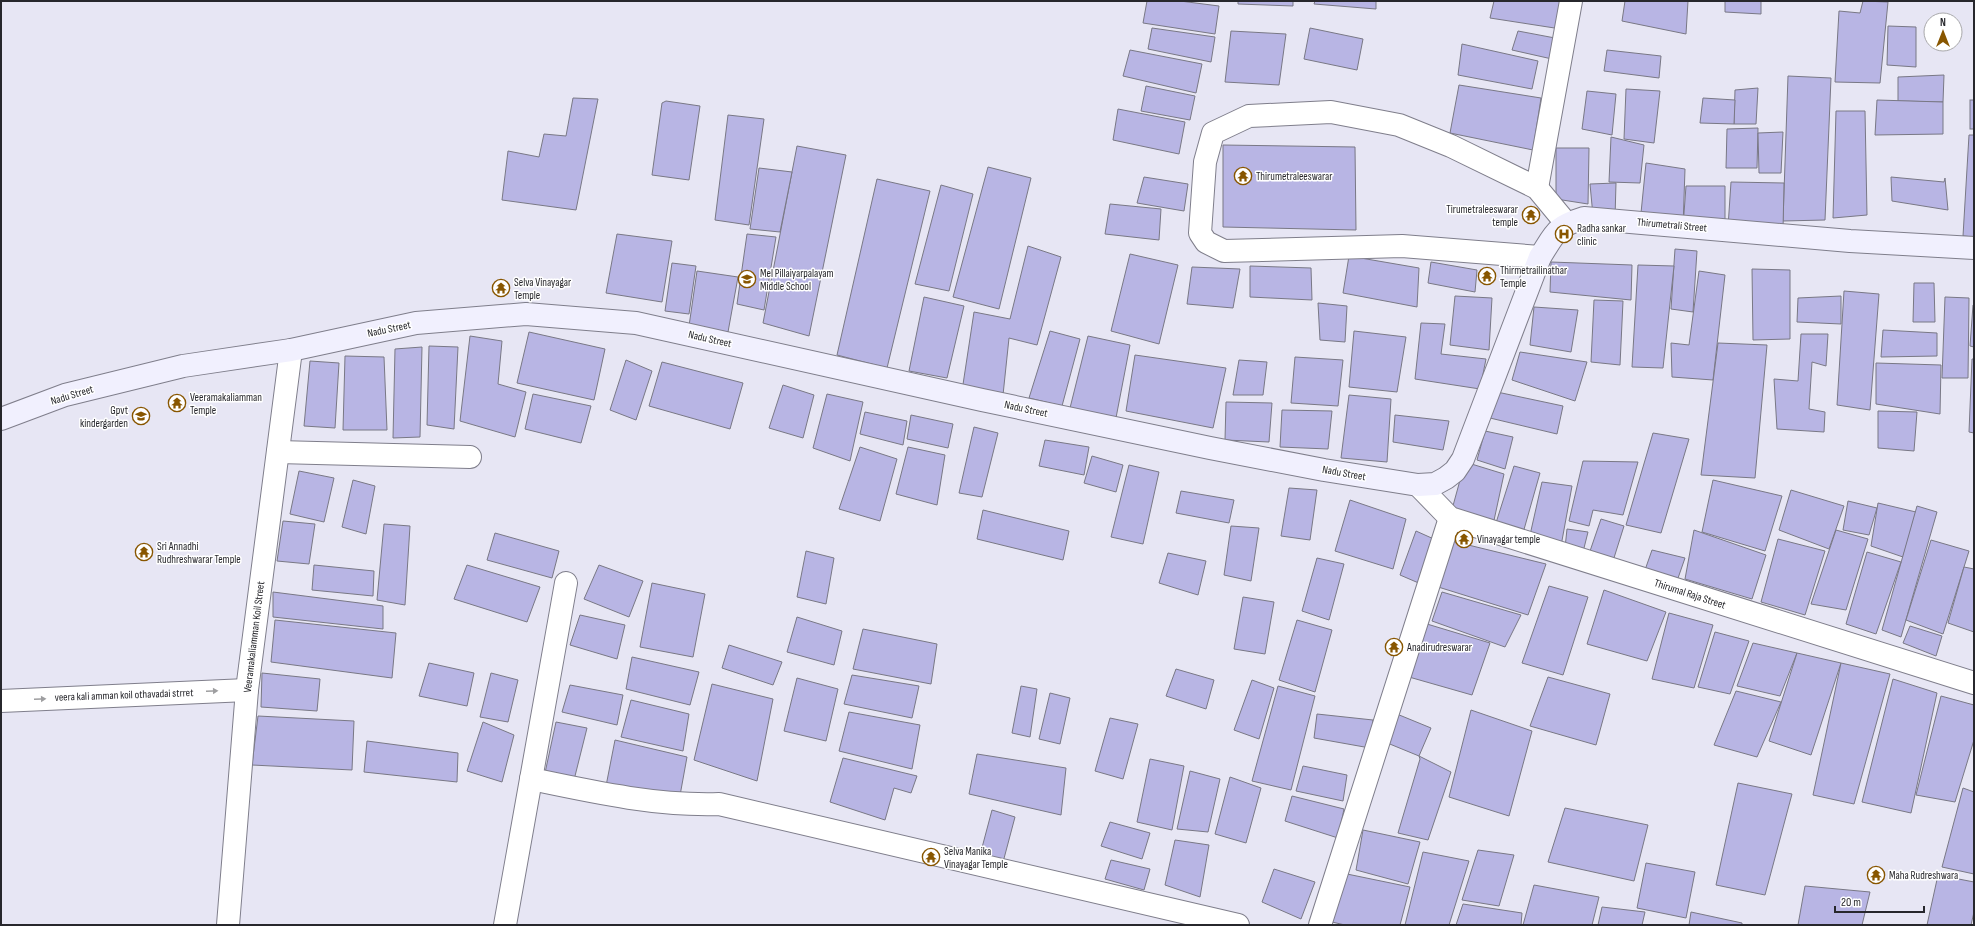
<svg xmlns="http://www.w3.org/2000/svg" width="1975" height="926" font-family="'Sofia Sans Condensed',sans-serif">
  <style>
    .building { fill: #b8b5e4; stroke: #797885 }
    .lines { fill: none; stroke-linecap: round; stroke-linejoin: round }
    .street-casing { stroke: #7f7e8b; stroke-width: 24 }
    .secondary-casing { stroke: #7f7e8b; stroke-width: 24 }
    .street { stroke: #fff; stroke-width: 22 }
    .secondary { stroke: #f1f0fe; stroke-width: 22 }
    .oneway { fill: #9e9ea0 }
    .labels { text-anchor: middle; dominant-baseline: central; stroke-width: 3; stroke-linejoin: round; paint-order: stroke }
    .poi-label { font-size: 11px; fill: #27272c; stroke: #fff; text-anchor: start }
    .street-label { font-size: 11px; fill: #27272c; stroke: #fff }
  </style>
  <rect width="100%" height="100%" fill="#e7e6f4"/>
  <g class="building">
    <polygon points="1147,1 1180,1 1219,6 1215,34 1143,23"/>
    <polygon points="1238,1 1293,1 1293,6 1238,4"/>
    <polygon points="1315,1 1376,1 1376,9 1314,4"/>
    <polygon points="1494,1 1564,1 1561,29 1490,18"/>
    <polygon points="1625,1 1688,1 1686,34 1622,21"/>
    <polygon points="1725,1 1761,1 1761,14 1725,12"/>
    <polygon points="1863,1 1888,2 1880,83 1835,82 1839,11 1860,13"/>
    <polygon points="1888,26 1916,27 1916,67 1887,65"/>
    <polygon points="1152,28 1215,37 1211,62 1148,49"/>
    <polygon points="1310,28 1363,39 1357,70 1304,59"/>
    <polygon points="1231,31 1286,34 1279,85 1225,82"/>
    <polygon points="1518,31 1555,38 1552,59 1512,50"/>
    <polygon points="1462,44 1538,61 1532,89 1458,75"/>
    <polygon points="1130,50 1202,64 1196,93 1123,76"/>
    <polygon points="1607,50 1661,56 1659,78 1604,71"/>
    <polygon points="1944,75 1943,102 1898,101 1898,77"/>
    <polygon points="1788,76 1831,78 1825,220 1783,221"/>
    <polygon points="1459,85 1541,98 1533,150 1450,133"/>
    <polygon points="1146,86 1195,96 1190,120 1141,111"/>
    <polygon points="1758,88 1756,124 1734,124 1735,90"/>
    <polygon points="1626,89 1660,91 1654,143 1624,139"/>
    <polygon points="1587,91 1616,94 1612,135 1582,129"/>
    <polygon points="573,98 598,99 576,210 502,200 508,151 539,157 544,134 566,136"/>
    <polygon points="1703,98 1735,100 1734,124 1700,123"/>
    <polygon points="1877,100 1943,102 1943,134 1875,135"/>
    <rect x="1970" y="100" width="4" height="29"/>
    <polygon points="666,101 700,106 689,180 652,175 662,103"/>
    <polygon points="1118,109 1185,122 1179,154 1113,140"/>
    <polygon points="1836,111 1865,111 1867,215 1833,218"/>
    <polygon points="728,115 764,119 749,225 715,220"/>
    <polygon points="1758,128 1757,168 1726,168 1727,129"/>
    <polygon points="1783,132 1781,173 1759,173 1758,133"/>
    <polygon points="1969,135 1974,135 1974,237 1963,236"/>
    <polygon points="1611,137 1644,145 1640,183 1609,182"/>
    <polygon points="1223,145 1355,147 1356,230 1223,227"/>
    <polygon points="797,146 846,155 809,336 763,323"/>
    <polygon points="1556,148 1589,148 1588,204 1556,199"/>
    <polygon points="1646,163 1685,169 1683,227 1640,223"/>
    <polygon points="988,167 1031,178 999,309 953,297"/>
    <polygon points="759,168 792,172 780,232 750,229"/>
    <polygon points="1144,177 1188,184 1184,211 1137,203"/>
    <polygon points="1891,177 1944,182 1945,178 1948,210 1892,201"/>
    <polygon points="877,179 930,191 887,368 837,355"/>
    <polygon points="1731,182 1784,183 1783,230 1728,227"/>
    <polygon points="1616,183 1615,218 1593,216 1590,184"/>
    <polygon points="941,185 973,194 949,291 915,284"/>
    <polygon points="1686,186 1725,186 1725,227 1683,227"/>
    <polygon points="1110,204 1161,209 1159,240 1105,234"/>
    <polygon points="617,234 672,241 662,302 606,293"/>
    <polygon points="747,234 776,237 764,310 737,304"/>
    <polygon points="1028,246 1061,257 1037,345 1009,338 1003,395 962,391 974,312 1010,319"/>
    <polygon points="1675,249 1697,251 1693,312 1671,309"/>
    <polygon points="1130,254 1178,265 1159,344 1111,331"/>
    <polygon points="1349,256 1419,268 1417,307 1343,293"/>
    <polygon points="1431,262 1477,270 1475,292 1428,283"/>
    <polygon points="1551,262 1632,265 1631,300 1550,292"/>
    <polygon points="672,263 696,266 689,314 665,311"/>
    <polygon points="1638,265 1674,266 1663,368 1632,367"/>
    <polygon points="1250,266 1311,268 1312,300 1250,297"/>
    <polygon points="1192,267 1240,269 1233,308 1187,304"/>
    <polygon points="1752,269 1790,270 1790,339 1753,340"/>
    <polygon points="697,271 738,277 728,332 689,326"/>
    <polygon points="1699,271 1725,275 1713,380 1672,377 1671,343 1689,345"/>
    <polygon points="1914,283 1934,283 1935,322 1913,322"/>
    <polygon points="1844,291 1879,294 1870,410 1837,405"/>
    <polygon points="1455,296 1492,298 1489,350 1450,345"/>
    <polygon points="1841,296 1841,324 1797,322 1798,298"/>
    <polygon points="924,297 964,306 947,378 909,371"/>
    <polygon points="1945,297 1969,298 1968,378 1942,378"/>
    <polygon points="1594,300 1623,301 1620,365 1591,362"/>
    <polygon points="1318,303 1347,306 1345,342 1320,340"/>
    <polygon points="1973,305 1974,305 1974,347 1970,346"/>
    <polygon points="1534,307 1578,310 1571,352 1530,345"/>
    <polygon points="1421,323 1445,324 1441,354 1486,359 1480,389 1415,379"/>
    <polygon points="1883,330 1937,333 1937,356 1881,357"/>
    <polygon points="1050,331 1080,339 1062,406 1029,398"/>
    <polygon points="1354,331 1406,337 1397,392 1349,387"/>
    <polygon points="529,332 605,349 594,400 517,383"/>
    <polygon points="1801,334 1828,334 1826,366 1812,362 1809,409 1825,412 1824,432 1777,429 1774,379 1798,381"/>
    <polygon points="470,336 502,341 498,384 526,392 515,437 460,421"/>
    <polygon points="1088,336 1130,345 1115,423 1069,412"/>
    <polygon points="1718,343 1767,345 1755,478 1701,475"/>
    <polygon points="429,346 458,347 454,429 427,425"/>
    <polygon points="422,347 420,437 393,438 395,349"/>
    <polygon points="1520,352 1587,362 1575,401 1512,380"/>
    <polygon points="1135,355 1226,368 1213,428 1126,411"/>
    <polygon points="345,356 384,357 387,430 343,430"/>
    <polygon points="1295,357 1343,360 1338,406 1291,403"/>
    <polygon points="1972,359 1974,359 1974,433 1969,432"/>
    <polygon points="626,360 652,371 636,420 610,410"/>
    <polygon points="1239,360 1267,362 1263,395 1233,395"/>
    <polygon points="310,361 339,363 335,428 304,426"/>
    <polygon points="662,362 743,383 730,429 649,406"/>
    <polygon points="1876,363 1941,365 1940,414 1876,404"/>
    <polygon points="783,385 814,395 803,438 769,428"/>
    <polygon points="1497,392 1563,406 1557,434 1490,418"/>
    <polygon points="533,394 591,406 581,443 525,429"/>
    <polygon points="827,394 863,402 850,461 813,448"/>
    <polygon points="1349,395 1391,399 1387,462 1341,458"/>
    <polygon points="1226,402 1272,403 1269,442 1225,440"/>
    <polygon points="1282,410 1332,411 1328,449 1280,447"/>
    <polygon points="1878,411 1917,412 1914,451 1878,448"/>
    <polygon points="865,412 907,421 903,445 860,434"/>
    <polygon points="911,415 953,424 948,448 907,439"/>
    <polygon points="1395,415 1449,421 1443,450 1393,442"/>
    <polygon points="974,427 998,433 982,497 959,493"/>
    <polygon points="1485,431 1513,437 1505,469 1477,460"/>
    <polygon points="1653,433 1689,439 1661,533 1626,525"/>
    <polygon points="1045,440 1089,447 1084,475 1039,466"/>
    <polygon points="860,447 897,459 880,521 839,509"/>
    <polygon points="908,447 945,455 937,505 896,494"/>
    <polygon points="1092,456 1123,465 1116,492 1084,483"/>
    <polygon points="1583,461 1638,462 1623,515 1593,510 1589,526 1569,521"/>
    <polygon points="1465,462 1504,474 1493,525 1451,513"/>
    <polygon points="1129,465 1159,472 1143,544 1111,537"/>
    <polygon points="1514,466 1540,473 1523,533 1495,526"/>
    <polygon points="299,471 334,478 324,522 290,514"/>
    <polygon points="353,480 375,486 366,534 342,527"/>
    <polygon points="1713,480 1782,496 1765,551 1702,532"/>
    <polygon points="1542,482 1572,486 1561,546 1530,535"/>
    <polygon points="1289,488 1317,490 1310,540 1281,536"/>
    <polygon points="1791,490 1844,506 1829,549 1779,530"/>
    <polygon points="1181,491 1234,500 1229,523 1176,513"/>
    <polygon points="1350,500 1406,519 1393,569 1335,551"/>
    <polygon points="1848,501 1877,508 1869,535 1843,530"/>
    <polygon points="1878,503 1916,512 1903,557 1871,546"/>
    <polygon points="1917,506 1937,512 1901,637 1882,630"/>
    <polygon points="983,510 1069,531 1063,560 977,539"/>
    <polygon points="1601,519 1624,526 1613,561 1589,554"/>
    <polygon points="283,521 315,524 309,564 277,561"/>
    <polygon points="384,524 410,526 405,605 377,600"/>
    <polygon points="1231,526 1259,528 1251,581 1224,575"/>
    <polygon points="1567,529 1588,532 1583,552 1565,548"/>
    <polygon points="1694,530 1766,555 1752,599 1685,579"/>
    <polygon points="1836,530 1868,539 1846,610 1811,604"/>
    <polygon points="1416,531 1436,540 1421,584 1400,575"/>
    <polygon points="495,533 559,551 552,578 487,560"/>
    <polygon points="1778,539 1825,551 1805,615 1761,602"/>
    <polygon points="1931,540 1969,551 1943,634 1906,620"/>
    <polygon points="1452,541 1546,564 1528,615 1435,586"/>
    <polygon points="1652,550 1685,558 1677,581 1645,570"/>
    <polygon points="806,551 834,558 826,604 797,597"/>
    <polygon points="1867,552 1901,562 1876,634 1846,624"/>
    <polygon points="1168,553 1206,561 1198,595 1159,583"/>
    <polygon points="1317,558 1344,564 1329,620 1302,611"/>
    <polygon points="314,565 374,571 373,596 312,590"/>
    <polygon points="467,565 540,587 527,622 454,599"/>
    <polygon points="599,565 643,581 629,617 584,599"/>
    <polygon points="1964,567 1974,569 1974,632 1948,623"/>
    <polygon points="652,583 705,594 693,657 640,647"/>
    <polygon points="1549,586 1588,597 1563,675 1522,663"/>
    <polygon points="1604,590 1666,612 1647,661 1587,644"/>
    <polygon points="273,592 383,606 383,629 273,617"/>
    <polygon points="1442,592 1521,615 1505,647 1432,621"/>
    <polygon points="1243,597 1274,602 1265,654 1234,649"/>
    <polygon points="1669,613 1713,625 1694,688 1652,679"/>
    <polygon points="580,615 625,625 617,659 570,645"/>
    <polygon points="797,617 842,631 834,665 787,652"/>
    <polygon points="275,620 396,633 392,678 271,662"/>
    <polygon points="1297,620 1332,630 1315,692 1279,680"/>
    <polygon points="1427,624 1490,643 1472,695 1409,677"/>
    <polygon points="1910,626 1942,636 1936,656 1903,643"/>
    <polygon points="863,629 937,644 931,684 853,669"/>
    <polygon points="1715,632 1749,641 1730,694 1698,687"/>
    <polygon points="1753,643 1797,653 1780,696 1737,686"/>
    <polygon points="729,645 782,662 773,685 722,668"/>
    <polygon points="1797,653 1841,663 1811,755 1769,741"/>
    <polygon points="632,657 699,672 690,705 626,689"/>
    <polygon points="429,663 474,673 467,706 419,696"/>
    <polygon points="1841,663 1890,674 1854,804 1813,795"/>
    <polygon points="1176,669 1214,680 1206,709 1166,696"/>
    <polygon points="262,673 320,679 317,711 261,707"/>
    <polygon points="491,673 518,680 508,722 480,717"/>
    <polygon points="852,675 919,686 912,718 844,704"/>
    <polygon points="1548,677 1610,694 1596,745 1530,726"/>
    <polygon points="797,678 838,689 826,741 784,731"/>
    <polygon points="1893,679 1937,693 1911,813 1862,802"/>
    <polygon points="1252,680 1274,688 1259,739 1234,730"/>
    <polygon points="712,684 773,699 757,781 694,760"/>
    <polygon points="570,685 623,695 617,725 562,712"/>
    <polygon points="1021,686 1037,689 1030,737 1012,733"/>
    <polygon points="1278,686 1315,696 1291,790 1252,781"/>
    <polygon points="1736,691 1781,702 1757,757 1714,745"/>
    <polygon points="1050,693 1070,698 1060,744 1039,739"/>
    <polygon points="1941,696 1974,705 1974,740 1955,802 1916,795"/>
    <polygon points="631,700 689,714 683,751 621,737"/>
    <polygon points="1471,710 1532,731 1509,816 1449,797"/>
    <polygon points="849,712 920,725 912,769 839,751"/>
    <polygon points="1392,712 1431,728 1419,756 1380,740"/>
    <polygon points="1317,714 1373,720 1370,748 1314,738"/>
    <polygon points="258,716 354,721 352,770 252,765"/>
    <polygon points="1110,718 1138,724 1123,779 1095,771"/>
    <polygon points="483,722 514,735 502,782 467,771"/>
    <polygon points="556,722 587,728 574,780 545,773"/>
    <polygon points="615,740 687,757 679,801 606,786"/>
    <polygon points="367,741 458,753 457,782 364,772"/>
    <polygon points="977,754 1066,768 1061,815 969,794"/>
    <polygon points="1419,756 1451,772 1428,840 1398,833 1420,759"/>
    <polygon points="843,758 917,776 911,793 894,788 885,820 830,802"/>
    <polygon points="1150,759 1184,766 1172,830 1137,822"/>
    <polygon points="1303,766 1347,775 1343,801 1296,791"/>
    <polygon points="1190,771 1220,779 1208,832 1177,829"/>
    <polygon points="1230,777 1261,788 1246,843 1215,834"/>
    <polygon points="1738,783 1792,794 1765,895 1716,885"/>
    <polygon points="1963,788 1974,792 1974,874 1942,867"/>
    <polygon points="1292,796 1344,809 1338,838 1285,821"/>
    <polygon points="1565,808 1648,825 1634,881 1548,862"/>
    <polygon points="992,810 1015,817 1002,866 979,859"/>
    <polygon points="1110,822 1150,833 1142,859 1101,846"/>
    <polygon points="1363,830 1420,842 1408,884 1356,870"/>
    <polygon points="1175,840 1209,845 1200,897 1165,885"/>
    <polygon points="1478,850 1514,855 1499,906 1462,900"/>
    <polygon points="1423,852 1469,861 1449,925 1405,925"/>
    <polygon points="1111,860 1150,869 1144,890 1105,879"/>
    <polygon points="1646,863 1695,872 1686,918 1637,908"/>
    <polygon points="1274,869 1315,882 1301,919 1262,902"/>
    <polygon points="1347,874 1410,887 1400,925 1345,925 1332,922"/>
    <polygon points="1938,875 1974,882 1974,912 1971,925 1927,925"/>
    <polygon points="1534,885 1599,897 1592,925 1523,925"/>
    <polygon points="1805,886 1870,892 1862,925 1798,925"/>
    <polygon points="1463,904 1522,913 1521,925 1456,925"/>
    <polygon points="1602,907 1645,912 1642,925 1598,925"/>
    <polygon points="1691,912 1742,923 1742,925 1689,925"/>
  </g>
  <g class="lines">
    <defs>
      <g id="street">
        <polyline points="1537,188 1571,1"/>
        <polyline points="1540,257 1402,246 1224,251 1206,242 1200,233 1205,162 1213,133 1249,116 1331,112 1399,125 1451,146 1537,188 1566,223"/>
        <polyline points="278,452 470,457"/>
        <polyline points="1418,485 1450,518 1974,683"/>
        <polyline points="1,701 247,690"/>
        <path d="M 531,779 C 593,792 656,806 719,804 L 1238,925"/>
        <polyline points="228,925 247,690 291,350"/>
        <polyline points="505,925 566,583"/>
        <polyline points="1320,925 1450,518"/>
      </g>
      <path id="secondary" d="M 1,419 L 65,395 L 183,366 L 291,350 L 416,323 L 526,314 L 636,323 L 982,400 L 1210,448 L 1324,470 L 1418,485 L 1435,484 L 1446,478 L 1455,471 L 1463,459 L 1540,257 C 1556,232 1555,227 1584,218 L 1850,241 L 1974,248"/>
    </defs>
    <use href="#street" class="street-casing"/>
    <use href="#secondary" class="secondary-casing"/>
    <use href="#street" class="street"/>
    <use href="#secondary" class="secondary"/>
  </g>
  <defs><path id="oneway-solid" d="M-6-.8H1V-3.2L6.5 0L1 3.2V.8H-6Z"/></defs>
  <g class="oneway">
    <use href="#oneway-solid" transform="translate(212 691) rotate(-2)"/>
    <use href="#oneway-solid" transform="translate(40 699) rotate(-2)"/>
  </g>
  <defs>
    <symbol id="temple-ring" viewBox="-11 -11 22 22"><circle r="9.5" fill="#fff" stroke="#885600" stroke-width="1.5"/><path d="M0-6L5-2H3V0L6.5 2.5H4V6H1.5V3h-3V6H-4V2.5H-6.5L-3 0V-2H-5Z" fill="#885600"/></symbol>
    <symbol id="hospital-ring" viewBox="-11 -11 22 22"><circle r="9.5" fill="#fff" stroke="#885600" stroke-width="1.5"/><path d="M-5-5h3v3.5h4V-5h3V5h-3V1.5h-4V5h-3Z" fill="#885600"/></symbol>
    <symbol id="school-ring" viewBox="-11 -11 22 22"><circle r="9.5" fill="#fff" stroke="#885600" stroke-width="1.5"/><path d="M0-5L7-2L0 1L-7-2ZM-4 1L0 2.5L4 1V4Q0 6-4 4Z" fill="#885600"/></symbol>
  </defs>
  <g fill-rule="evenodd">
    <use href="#temple-ring" x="1233" y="166" width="20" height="20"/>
    <use href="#temple-ring" x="1521" y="205" width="20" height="20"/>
    <use href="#hospital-ring" x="1554" y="224" width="20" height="20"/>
    <use href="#temple-ring" x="1477" y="266" width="20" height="20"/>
    <use href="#school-ring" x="737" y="269" width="20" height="20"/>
    <use href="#temple-ring" x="491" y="278" width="20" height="20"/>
    <use href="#temple-ring" x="167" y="393" width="20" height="20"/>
    <use href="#school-ring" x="131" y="406" width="20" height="20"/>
    <use href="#temple-ring" x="1454" y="529" width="20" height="20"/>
    <use href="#temple-ring" x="134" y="542" width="20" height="20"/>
    <use href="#temple-ring" x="1384" y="637" width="20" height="20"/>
    <use href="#temple-ring" x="921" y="847" width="20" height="20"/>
    <use href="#temple-ring" x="1866" y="865" width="20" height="20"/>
  </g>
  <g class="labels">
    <g class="poi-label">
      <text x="1256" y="176">Thirumetraleeswarar</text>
      <text x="1518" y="209" text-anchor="end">Tirumetraleeswarar<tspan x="1518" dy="13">temple</tspan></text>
      <text x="1577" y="228">Radha sankar<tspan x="1577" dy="13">clinic</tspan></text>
      <text x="1500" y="270">Thirmetrailinathar<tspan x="1500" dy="13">Temple</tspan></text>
      <text x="760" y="273">Mel Pillaiyarpalayam<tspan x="760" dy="13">Middle School</tspan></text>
      <text x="514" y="282">Selva Vinayagar<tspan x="514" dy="13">Temple</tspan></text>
      <text x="190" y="397">Veeramakaliamman<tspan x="190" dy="13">Temple</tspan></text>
      <text x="128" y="410" text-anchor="end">Gpvt<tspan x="128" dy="13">kindergarden</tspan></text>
      <text x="1477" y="539">Vinayagar temple</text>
      <text x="157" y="546">Sri Annadhi<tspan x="157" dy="13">Rudhreshwarar Temple</tspan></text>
      <text x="1407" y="647">Anadirudreswarar</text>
      <text x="944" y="851">Selva Manika<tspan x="944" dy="13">Vinayagar Temple</tspan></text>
      <text x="1889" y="875">Maha Rudreshwara</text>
    </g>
    <g class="street-label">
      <text transform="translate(1672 225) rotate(5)">Thirumetrali Street</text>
      <text transform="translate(389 329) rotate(-12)">Nadu Street</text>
      <text transform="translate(710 339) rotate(13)">Nadu Street</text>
      <text transform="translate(72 395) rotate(-17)">Nadu Street</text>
      <text transform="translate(1026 409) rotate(12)">Nadu Street</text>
      <text transform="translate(1344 473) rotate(10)">Nadu Street</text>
      <text transform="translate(1690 594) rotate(18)">Thirumal Raja Street</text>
      <text transform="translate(254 637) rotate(-83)">Veeramakaliamman Koil Street</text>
      <text transform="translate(124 695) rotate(-2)">veera kali amman koil othavadai strret</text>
    </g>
  </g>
  <rect width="1975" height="926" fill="none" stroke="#27272c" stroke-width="4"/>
  <g transform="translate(1943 32)"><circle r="19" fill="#ffffff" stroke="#a9a9ab"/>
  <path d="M0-3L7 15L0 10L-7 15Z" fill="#885600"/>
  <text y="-6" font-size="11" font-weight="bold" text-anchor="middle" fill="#27272c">N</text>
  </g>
  <path d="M1835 906v6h89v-6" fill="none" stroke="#27272c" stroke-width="2"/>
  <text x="1841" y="906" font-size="12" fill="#27272c" stroke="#ffffff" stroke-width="3" paint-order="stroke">20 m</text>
</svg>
